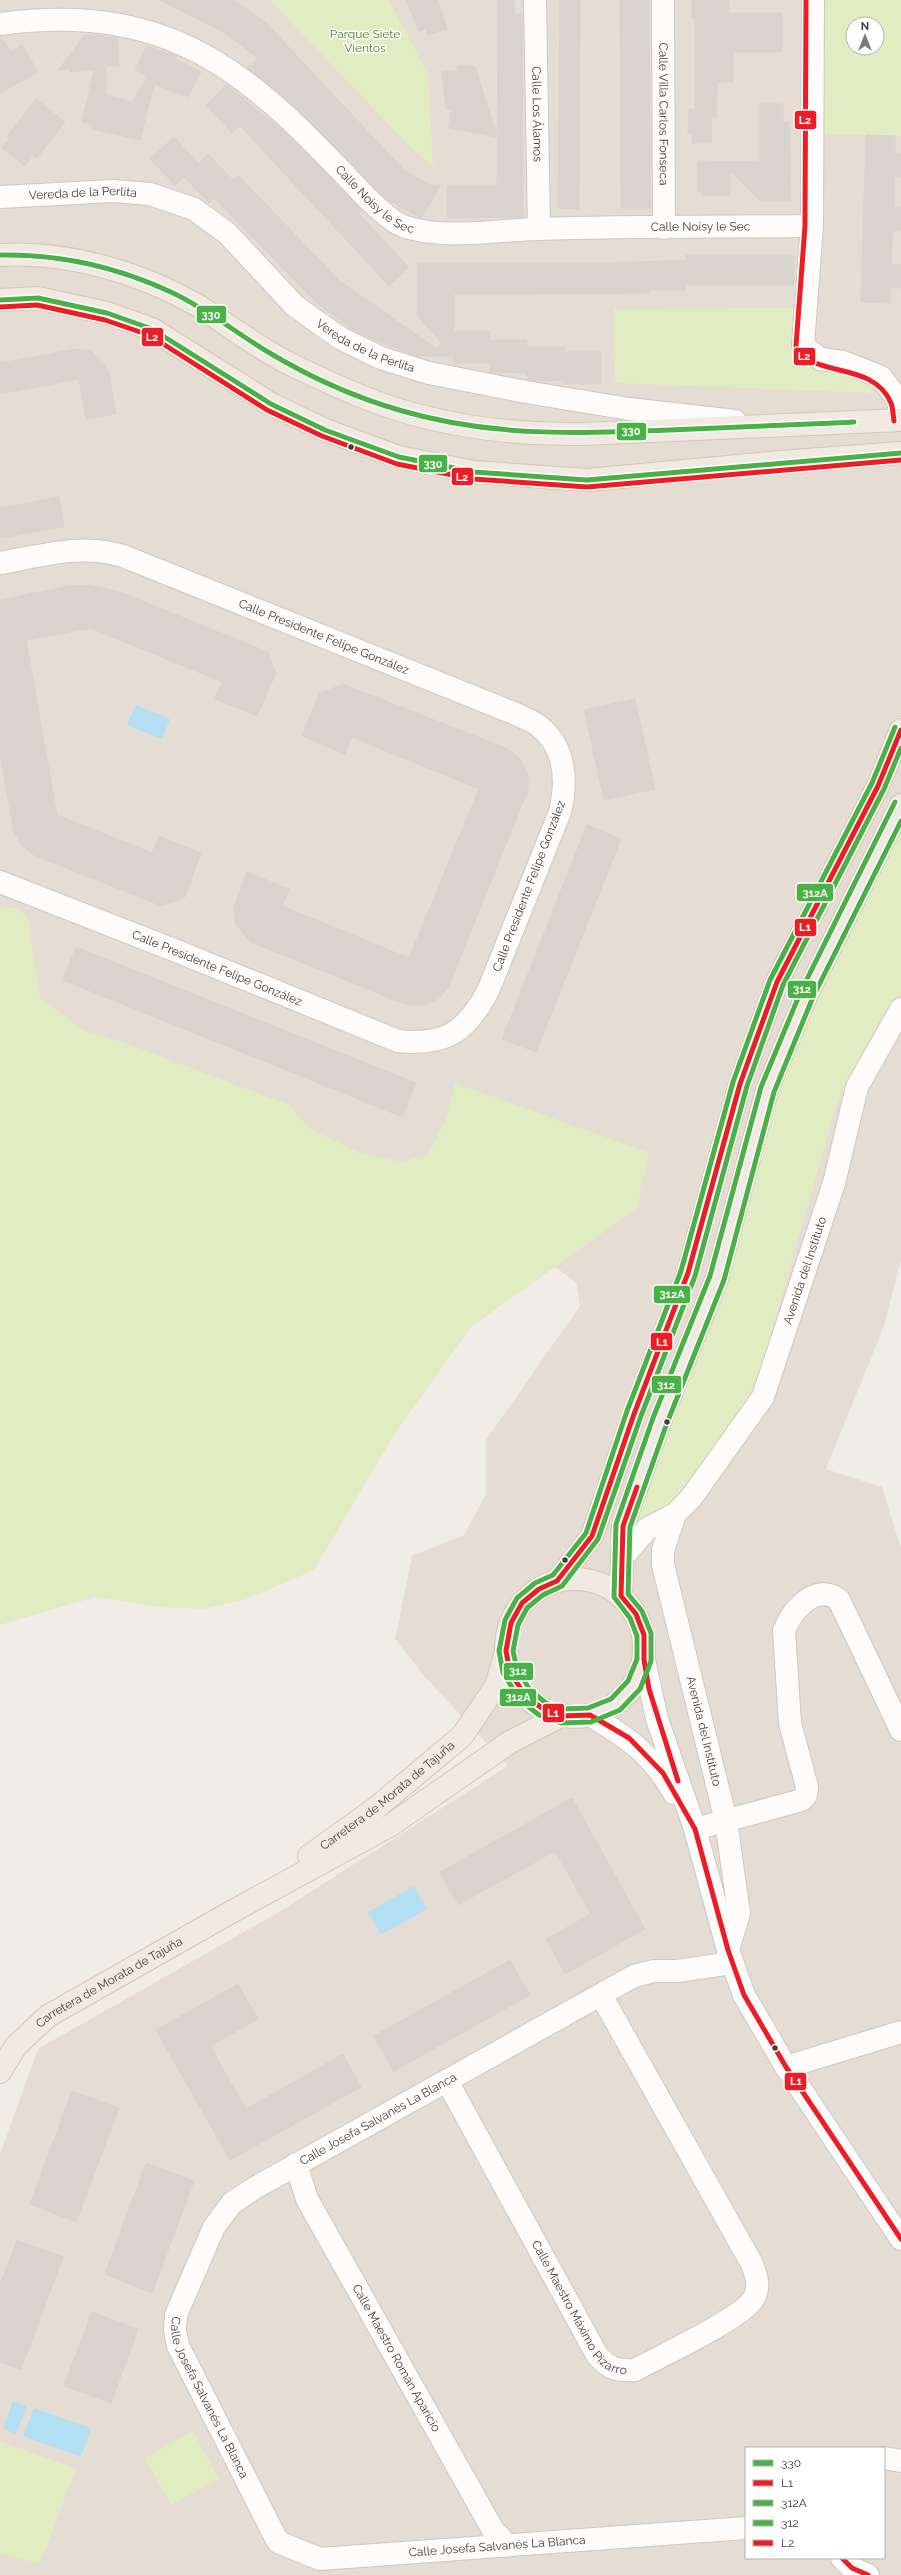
<svg xmlns="http://www.w3.org/2000/svg" width="901" height="2575" font-family="Raleway,sans-serif">
  <style>
    .residential { fill: #e5ddd3; fill-rule: evenodd }
    .green { fill: #e1ecc3; fill-rule: evenodd }
    .water { fill: #b2e0f2 }
    .building { fill: #d8d3cd; stroke: #d8d3cc }
    .lines { fill: none; stroke-linecap: round; stroke-linejoin: round }
    .minor-casing { stroke: #ccc8c3; stroke-width: 24 }
    .major-casing { stroke: #d4c6b2; stroke-width: 24 }
    .minor { stroke: #fdfcfb; stroke-width: 22 }
    .major { stroke: #f1eae2; stroke-width: 22 }
    .bus-1-casing { stroke: #fff; stroke-width: 8 }
    .bus-2-casing { stroke: #fff; stroke-width: 8 }
    .bus-3-casing { stroke: #fff; stroke-width: 8 }
    .bus-4-casing { stroke: #fff; stroke-width: 8 }
    .bus-5-casing { stroke: #fff; stroke-width: 8 }
    .bus-1 { stroke: #4ab146; stroke-width: 5 }
    .bus-2 { stroke: #ee1c25; stroke-width: 5 }
    .bus-3 { stroke: #4ab146; stroke-width: 5 }
    .bus-4 { stroke: #4ab146; stroke-width: 5 }
    .bus-5 { stroke: #ee1c25; stroke-width: 5 }
    .bus-dot { fill: #463c33; stroke: #fff; stroke-width: 1.5 }
    .labels { text-anchor: middle; dominant-baseline: central; stroke-width: 3; stroke-linejoin: round; paint-order: stroke }
    .park-label { font-size: 12px; fill: #4e7d20; stroke: #fff }
    .street-label { font-size: 12px; fill: #463c33; stroke: #fff }
    .line-badge { stroke: #fff; stroke-width: 1.5 }
    .badge-label { font-size: 11px; text-anchor: middle; font-weight: bold; fill: #fff }
  </style>
  <rect width="100%" height="100%" fill="#f0ece6"/>
  <path class="residential" d="M 0,0 L 901,0 L 901,1260 L 884,1326 L 826,1469 L 882,1487 L 901,1548 L 901,2575 L 0,2575 L 0,2154 L 38,2049 L 279,1912 L 508,1766 L 426,1678 L 395,1639 L 412,1556 L 464,1535 L 486,1494 L 486,1440 L 580,1306 L 576,1282 L 537,1254 L 0,1042 ZM 853,24 L 877,24 L 877,48 L 853,48 ZM 746,2448 L 884,2448 L 884,2558 L 746,2558 Z"/>
  <g class="green">
    <polygon points="270,0 389,0 428,75 433,167 407,144"/>
    <path d="M 821,0 L 901,0 L 901,136 L 821,134 ZM 853,24 L 877,24 L 877,48 L 853,48 Z"/>
    <path d="M 794,308 C 792,333 789,364 820,371 C 843,377 848,370 870,383 L 873,393 L 615,383 L 614,309 Z"/>
    <polygon points="901,829 901,992 862,1055 841,1095 832,1120 763,1362 747,1400 730,1431 675,1503 632,1532 669,1430 725,1294 749,1208 768,1126 795,1041"/>
    <path d="M 0,907 C 13,908 22,907 28,920 L 40,998 L 83,1030 L 125,1043 L 289,1105 L 310,1129 L 360,1153 L 402,1162 L 428,1154 L 447,1117 L 455,1083 L 649,1153 L 637,1208 L 471,1327 L 394,1435 L 314,1570 L 244,1600 L 202,1609 L 160,1607 L 95,1597 L 0,1625 Z"/>
    <polygon points="193,2431 219,2479 171,2505 145,2458"/>
    <polygon points="0,2441 76,2469 40,2564 0,2553"/>
  </g>
  <g class="water">
    <polygon points="136,705 170,719 162,739 127,725"/>
    <polygon points="414,1886 427,1909 381,1935 368,1912"/>
    <polygon points="13,2401 27,2406 16,2434 3,2429"/>
    <polygon points="34,2408 91,2428 81,2457 23,2436"/>
  </g>
  <g class="building">
    <polygon points="159,0 234,0 267,24 404,170 429,185 441,185 421,218 386,199 297,110 247,68 258,58 220,30"/>
    <polygon points="406,0 438,0 447,29 428,35 426,29 419,31"/>
    <polygon points="498,0 514,0 515,14 522,14 523,217 447,218 447,185 497,185"/>
    <polygon points="560,0 580,0 579,209 558,208"/>
    <polygon points="620,0 649,0 650,208 621,208"/>
    <polygon points="692,0 729,0 728,13 782,13 782,52 733,52 733,82 717,82 716,118 712,118 711,143 692,143 692,134 688,134 689,109 695,109 695,18 692,18"/>
    <polygon points="85,35 104,36 104,38 117,37 119,66 106,66 106,95 133,102 147,76 135,70 147,46 176,56 175,59 201,72 188,97 177,92 176,94 154,83 140,140 93,129 94,125 82,122 94,70 70,72 70,69 58,70"/>
    <polygon points="0,36 11,52 22,45 38,72 0,93"/>
    <polygon points="457,66 475,66 497,137 448,128 452,109 446,109 442,71 458,71"/>
    <polygon points="227,85 280,128 318,165 362,211 359,214 409,267 389,286 240,126 232,133 206,105"/>
    <polygon points="36,99 65,122 37,158 33,155 25,166 2,148 9,139 7,137"/>
    <polygon points="760,104 783,104 783,122 789,122 791,201 760,201 730,171 730,196 702,195 702,192 698,192 698,161 760,162"/>
    <polygon points="866,135 895,136 895,153 901,153 901,176 895,176 894,208 901,208 901,231 893,231 891,264 901,265 901,288 890,287 890,303 861,302"/>
    <polygon points="174,137 199,163 208,154 233,180 238,175 340,281 437,349 442,343 418,317 417,263 611,263 686,260 686,255 794,255 794,285 686,285 686,290 649,290 649,293 454,294 454,331 490,331 490,340 527,340 527,347 565,347 565,352 601,352 601,384 565,384 565,380 534,381 527,379 527,373 490,372 490,363 454,363 453,356 415,356 354,331 317,303 214,198 209,203 184,177 175,185 150,159"/>
    <polygon points="76,349 92,352 104,363 109,373 116,414 86,419 79,379 0,394 0,363"/>
    <polygon points="59,497 64,527 0,538 0,508"/>
    <polygon points="90,585 120,592 268,652 276,673 257,716 215,699 222,682 91,628 26,640 57,815 152,853 159,836 201,853 185,897 162,906 34,855 22,846 14,832 0,753 0,600 69,586"/>
    <polygon points="343,684 508,749 520,759 528,773 528,790 448,988 438,999 425,1005 408,1005 399,1002 251,942 236,925 234,907 247,872 289,889 282,906 409,958 479,789 352,737 345,754 302,736 319,694"/>
    <polygon points="635,699 655,789 604,800 584,710"/>
    <polygon points="587,825 621,839 536,1052 502,1039"/>
    <polygon points="76,947 416,1083 402,1117 63,980"/>
    <polygon points="572,1798 645,1929 565,1974 546,1939 591,1914 555,1851 458,1905 440,1872"/>
    <polygon points="510,1960 530,1995 394,2071 374,2036"/>
    <polygon points="238,1984 258,2019 210,2046 246,2109 343,2054 361,2087 230,2160 156,2030"/>
    <polygon points="72,2091 119,2108 76,2222 30,2204"/>
    <polygon points="146,2163 194,2181 152,2293 105,2274"/>
    <polygon points="17,2240 63,2257 21,2370 0,2362 0,2285"/>
    <polygon points="92,2312 138,2329 111,2403 64,2386"/>
  </g>
  <g class="lines">
    <defs>
      <g id="minor">
        <path id="s1" d="M 535,0 L 539,229"/>
        <path id="s2" d="M 663,0 L 664,228"/>
        <polyline points="813,0 812,226 803,345 820,359 843,362 881,377 898,400 901,420"/>
        <path id="s3" d="M 0,24 C 181,0 257,82 367,198 C 379,209 393,224 409,228 C 449,239 497,230 539,229 C 630,226 721,227 812,226"/>
        <path id="s4" d="M 0,197 L 113,191 L 150,194 L 194,209 L 227,233 L 295,306 L 340,338 L 381,358 L 429,373 L 526,392 L 629,409 L 735,421"/>
        <path id="s5" d="M 0,563 C 41,556 82,543 123,556 L 516,714 C 523,718 534,721 540,727 C 566,748 567,782 560,812 L 488,991 C 466,1032 446,1046 398,1041 L 179,952 L 0,882"/>
        <path id="s6" d="M 675,1514 L 663,1550 L 663,1565 L 726,1821 L 739,1913 L 728,1950"/>
        <path id="s7" d="M 622,1558 L 647,1529 L 675,1514 L 691,1498 L 763,1397 L 834,1183 L 857,1087 L 901,1009"/>
        <polyline points="644,1660 657,1719 695,1829 728,1950 744,1995 786,2067 901,2239"/>
        <path d="M 590,1715 C 628,1738 652,1754 674,1793"/>
        <path d="M 695,1829 L 802,1800 L 806,1795 L 807,1787 L 790,1723 L 784,1631 C 791,1610 817,1582 839,1600 L 901,1730"/>
        <path id="s8" d="M 732,1963 L 677,1971 L 654,1971 L 634,1976 L 253,2189 L 232,2203 L 214,2227 L 176,2315 L 175,2330 L 178,2346 L 278,2542 L 320,2559 L 746,2528"/>
        <polyline points="786,2067 901,2032"/>
        <path id="s9" d="M 447,2081 L 597,2355 C 609,2369 617,2371 635,2370 C 658,2357 747,2317 755,2296 C 760,2285 756,2275 752,2264 L 601,1995"/>
        <path id="s10" d="M 296,2164 L 307,2199 L 493,2530 L 508,2546"/>
        <polyline points="884,2458 901,2461"/>
        <polyline points="842,2558 852,2568 868,2575"/>
      </g>
      <g id="major">
        <path d="M 0,255 C 67,251 139,272 197,305 C 229,325 260,350 294,366 C 331,384 374,404 413,414 C 468,429 526,435 583,434 L 901,420"/>
        <polyline points="0,300 38,298 107,313 152,329 271,404 325,430 399,457 474,472 587,480 780,462 901,453"/>
        <circle cx="575" cy="1648" r="69"/>
        <polyline points="557,1581 592,1536 634,1414 688,1273 740,1084 777,982 878,786 901,730"/>
        <polyline points="621,1596 623,1526 660,1421 717,1278 767,1090 807,994 901,805"/>
        <path id="s11" d="M 309,1856 L 376,1808 L 462,1736 L 496,1686 L 506,1652"/>
        <path id="s12" d="M 0,2072 L 16,2046 L 48,2016 L 233,1911 L 391,1825 L 510,1742 L 561,1716"/>
      </g>
    </defs>
    <use href="#minor" class="minor-casing"/>
    <use href="#major" class="major-casing"/>
    <use href="#minor" class="minor"/>
    <use href="#major" class="major"/>
    <defs>
      <g id="bus-1">
        <path d="M 0,255 C 61,254 118,267 173,293 C 207,309 236,333 268,352 C 308,376 354,397 399,410 C 489,437 578,434 670,430 C 732,427 793,425 854,422"/>
        <polyline points="0,300 38,298 107,313 152,329 271,404 325,430 399,457 474,472 587,480 901,453"/>
      </g>
      <g id="bus-2">
        <polyline points="901,730 878,786 777,982 740,1084 688,1273 634,1414 592,1536 557,1581 539,1589 522,1603 511,1623 506,1651 510,1672 525,1695 543,1709 561,1716 590,1715 629,1738 663,1773 695,1829 728,1950 744,1995 786,2067 901,2239"/>
        <polyline points="637,1487 623,1526 621,1596 636,1614 644,1635 644,1660 649,1689 678,1781"/>
        <polyline points="842,2558 852,2568 868,2575"/>
      </g>
      <polyline id="bus-3" points="895,727 872,783 770,980 733,1082 681,1271 627,1411 586,1533 553,1575 535,1583 517,1598 505,1620 499,1651 503,1673 520,1700 539,1715 561,1723 591,1722 620,1710 640,1689 651,1661 651,1633 642,1611 628,1594 630,1527 667,1423 724,1280 774,1092 813,997 901,821"/>
      <polyline id="bus-4" points="895,802 801,991 761,1087 710,1276 653,1418 616,1524 614,1597 630,1618 637,1636 637,1659 628,1681 611,1699 588,1708 563,1709 546,1703 530,1690 517,1669 513,1651 518,1625 527,1608 543,1595 562,1586 598,1539 641,1416 695,1276 747,1086 783,985 884,789 901,748"/>
      <g id="bus-5">
        <path d="M 806,0 L 805,226 L 796,346 C 811,379 873,360 891,403 C 893,408 893,415 894,421"/>
        <polyline points="0,307 37,305 105,320 149,335 267,410 322,436 397,464 473,479 587,487 901,460"/>
      </g>
    </defs>
    <use href="#bus-1" class="bus-1-casing"/>
    <use href="#bus-2" class="bus-2-casing"/>
    <use href="#bus-3" class="bus-3-casing"/>
    <use href="#bus-4" class="bus-4-casing"/>
    <use href="#bus-5" class="bus-5-casing"/>
    <use href="#bus-1" class="bus-1"/>
    <use href="#bus-2" class="bus-2"/>
    <use href="#bus-3" class="bus-3"/>
    <use href="#bus-4" class="bus-4"/>
    <use href="#bus-5" class="bus-5"/>
  </g>
  <g class="bus-dot">
    <circle cx="351" cy="447" r="3.5"/>
    <circle cx="667" cy="1422" r="3.5"/>
    <circle cx="565" cy="1560" r="3.5"/>
    <circle cx="775" cy="2048" r="3.5"/>
  </g>
  <g class="labels">
    <g class="park-label">
      <text x="365" y="34">Parque Siete<tspan x="365" dy="14">Vientos</tspan></text>
    </g>
    <g class="street-label">
      <text stroke="none"><textPath href="#s1" startOffset="114">Calle Los Álamos</textPath></text>
      <text stroke="none"><textPath href="#s2" startOffset="114">Calle Villa Carlos Fonseca</textPath></text>
      <text stroke="none"><textPath href="#s4" startOffset="83">Vereda de la Perlita</textPath></text>
      <text stroke="none"><textPath href="#s3" startOffset="435">Calle Noisy le Sec</textPath></text>
      <text stroke="none"><textPath href="#s3" startOffset="772">Calle Noisy le Sec</textPath></text>
      <text stroke="none"><textPath href="#s4" startOffset="419">Vereda de la Perlita</textPath></text>
      <text stroke="none"><textPath href="#s5" startOffset="341">Calle Presidente Felipe González</textPath></text>
      <text transform="translate(529 886) rotate(-69)">Calle Presidente Felipe González</text>
      <text transform="translate(217 968) rotate(22)">Calle Presidente Felipe González</text>
      <text stroke="none"><textPath href="#s7" startOffset="350">Avenida del Instituto</textPath></text>
      <text stroke="none"><textPath href="#s6" startOffset="224">Avenida del Instituto</textPath></text>
      <text stroke="none"><textPath href="#s11" startOffset="99">Carretera de Morata de Tajuña</textPath></text>
      <text stroke="none"><textPath href="#s12" startOffset="144">Carretera de Morata de Tajuña</textPath></text>
      <text transform="translate(378 2119) rotate(-29)">Calle Josefa Salvanés La Blanca</text>
      <text stroke="none"><textPath href="#s9" startOffset="265">Calle Maestro Máximo Pizarro</textPath></text>
      <text stroke="none"><textPath href="#s10" startOffset="219">Calle Maestro Román Aparicio</textPath></text>
      <text stroke="none"><textPath href="#s8" startOffset="777">Calle Josefa Salvanés La Blanca</textPath></text>
      <text stroke="none"><textPath href="#s8" startOffset="1161">Calle Josefa Salvanés La Blanca</textPath></text>
    </g>
  </g>
  <g class="line-badge">
    <rect x="794" y="110" width="23" height="20" rx="4" fill="#ee1c25"/>
    <rect x="196" y="305" width="31" height="19" rx="4" fill="#4ab146"/>
    <rect x="141" y="327" width="23" height="20" rx="4" fill="#ee1c25"/>
    <rect x="793" y="347" width="23" height="19" rx="4" fill="#ee1c25"/>
    <rect x="616" y="422" width="31" height="19" rx="4" fill="#4ab146"/>
    <rect x="418" y="454" width="30" height="19" rx="4" fill="#4ab146"/>
    <rect x="451" y="467" width="23" height="19" rx="4" fill="#ee1c25"/>
    <rect x="796" y="883" width="38" height="19" rx="4" fill="#4ab146"/>
    <rect x="794" y="918" width="23" height="19" rx="4" fill="#ee1c25"/>
    <rect x="787" y="980" width="30" height="19" rx="4" fill="#4ab146"/>
    <rect x="653" y="1285" width="38" height="19" rx="4" fill="#4ab146"/>
    <rect x="650" y="1332" width="23" height="19" rx="4" fill="#ee1c25"/>
    <rect x="651" y="1375" width="31" height="19" rx="4" fill="#4ab146"/>
    <rect x="503" y="1662" width="31" height="19" rx="4" fill="#4ab146"/>
    <rect x="499" y="1688" width="38" height="19" rx="4" fill="#4ab146"/>
    <rect x="542" y="1703" width="23" height="20" rx="4" fill="#ee1c25"/>
    <rect x="784" y="2072" width="23" height="19" rx="4" fill="#ee1c25"/>
  </g>
  <g class="badge-label">
    <text x="805" y="124">L2</text>
    <text x="211" y="319">330</text>
    <text x="152" y="341">L2</text>
    <text x="804" y="360">L2</text>
    <text x="631" y="435">330</text>
    <text x="433" y="468">330</text>
    <text x="462" y="481">L2</text>
    <text x="815" y="897">312A</text>
    <text x="805" y="931">L1</text>
    <text x="802" y="993">312</text>
    <text x="672" y="1298">312A</text>
    <text x="662" y="1346">L1</text>
    <text x="666" y="1389">312</text>
    <text x="518" y="1675">312</text>
    <text x="518" y="1701">312A</text>
    <text x="553" y="1717">L1</text>
    <text x="796" y="2085">L1</text>
  </g>
  <rect x="745" y="2447" width="140" height="112" fill="#ffffff" stroke="#b5b1ad"/>
  <rect x="753" y="2460" width="20" height="6" fill="#4ab146" stroke="#b5b1ad"/>
  <text x="781" y="2467" font-size="12" fill="#463c33">330</text>
  <rect x="753" y="2480" width="20" height="6" fill="#ee1c25" stroke="#b5b1ad"/>
  <text x="781" y="2487" font-size="12" fill="#463c33">L1</text>
  <rect x="753" y="2500" width="20" height="6" fill="#4ab146" stroke="#b5b1ad"/>
  <text x="781" y="2507" font-size="12" fill="#463c33">312A</text>
  <rect x="753" y="2520" width="20" height="6" fill="#4ab146" stroke="#b5b1ad"/>
  <text x="781" y="2527" font-size="12" fill="#463c33">312</text>
  <rect x="753" y="2540" width="20" height="6" fill="#ee1c25" stroke="#b5b1ad"/>
  <text x="781" y="2547" font-size="12" fill="#463c33">L2</text>
  <g transform="translate(865 36)"><circle r="19" fill="#ffffff" stroke="#b5b1ad"/>
  <path d="M0-3L7 15L0 10L-7 15Z" fill="#827a72"/>
  <text y="-6" font-size="11" font-weight="bold" text-anchor="middle" fill="#463c33">N</text>
  </g>
</svg>
